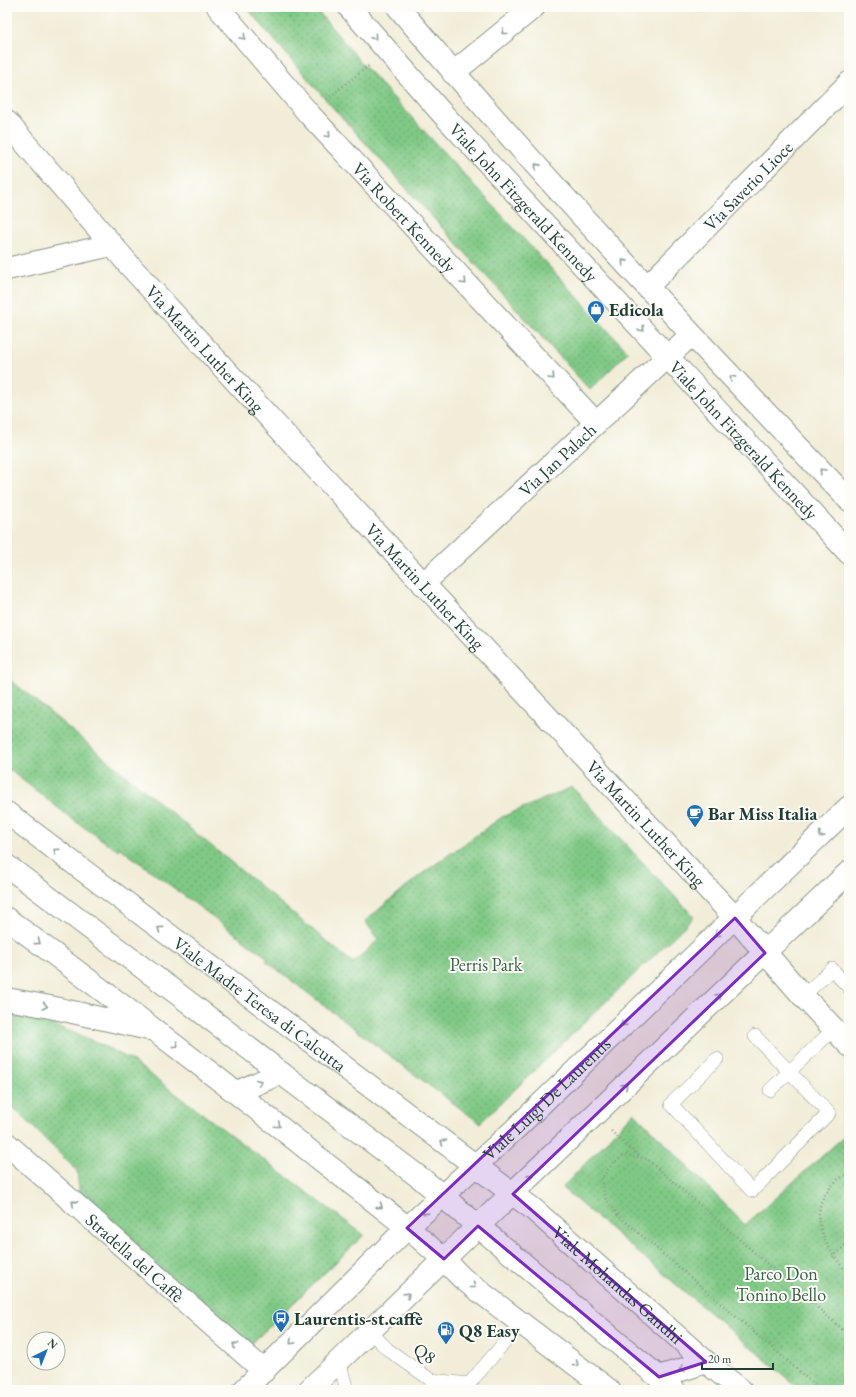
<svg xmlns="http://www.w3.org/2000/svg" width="856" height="1397" font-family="'EB Garamond',serif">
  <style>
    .green { fill: url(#green-dots); stroke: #50835c }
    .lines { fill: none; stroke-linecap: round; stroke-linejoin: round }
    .service-casing { stroke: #889586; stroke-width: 14 }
    .minor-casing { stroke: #889586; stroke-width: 24 }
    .tertiary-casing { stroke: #889586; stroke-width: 24 }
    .secondary-casing { stroke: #889586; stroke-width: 24 }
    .path { stroke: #889586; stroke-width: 2.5; stroke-dasharray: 1 3; stroke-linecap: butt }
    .service { stroke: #fff; stroke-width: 13 }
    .minor { stroke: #fff; stroke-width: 22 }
    .tertiary { stroke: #fff; stroke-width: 22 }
    .secondary { stroke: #fff; stroke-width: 22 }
    .oneway { stroke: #8f9e9a }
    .marked { fill: #7b2cbf; fill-opacity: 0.2; stroke: #7b2cbf; stroke-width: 3; stroke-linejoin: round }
    .labels { text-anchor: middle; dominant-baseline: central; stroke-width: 4; stroke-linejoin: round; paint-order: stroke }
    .street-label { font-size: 18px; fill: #1f3d34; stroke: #fdfcf7 }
    .poi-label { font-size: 18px; font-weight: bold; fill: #1f3d34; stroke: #fdfcf7; text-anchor: start }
    .park-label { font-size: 18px; fill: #376048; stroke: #fdfcf7 }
  </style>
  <defs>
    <pattern id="green-dots" width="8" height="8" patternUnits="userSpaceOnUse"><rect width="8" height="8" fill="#80c985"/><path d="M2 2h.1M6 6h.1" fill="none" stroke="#68a46e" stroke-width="1.8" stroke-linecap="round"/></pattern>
  </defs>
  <rect width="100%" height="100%" fill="#fdfcf7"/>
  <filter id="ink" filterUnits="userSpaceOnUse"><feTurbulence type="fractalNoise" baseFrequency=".025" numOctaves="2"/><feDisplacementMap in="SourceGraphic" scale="8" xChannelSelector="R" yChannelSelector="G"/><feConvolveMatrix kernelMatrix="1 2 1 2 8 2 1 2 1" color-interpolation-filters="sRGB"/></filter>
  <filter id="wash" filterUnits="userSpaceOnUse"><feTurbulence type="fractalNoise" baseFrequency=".012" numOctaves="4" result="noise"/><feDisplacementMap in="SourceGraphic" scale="16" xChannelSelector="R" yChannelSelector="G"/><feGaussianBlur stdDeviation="0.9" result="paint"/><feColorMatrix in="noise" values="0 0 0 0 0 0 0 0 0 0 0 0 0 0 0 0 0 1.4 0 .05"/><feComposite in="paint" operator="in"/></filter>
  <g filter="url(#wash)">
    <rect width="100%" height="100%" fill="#f2edd8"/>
    <g class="green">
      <polygon points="246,7 314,7 366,68 628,352 590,390 326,100"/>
      <polygon points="7,677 353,963 378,940 365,921 419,876 502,817 572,787 694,917 480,1123 403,1066 266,961 268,958 120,848 117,850 72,819 7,768"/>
      <path d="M 7,1015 C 54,1022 90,1038 131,1060 L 364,1235 L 249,1346 L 80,1200 L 77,1171 L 14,1108 L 7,1114 Z"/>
      <polygon points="634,1112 745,1225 849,1132 849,1390 801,1390 562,1188"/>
    </g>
  </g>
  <g filter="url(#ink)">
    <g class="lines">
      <defs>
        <g id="service">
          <polyline points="803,996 832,969 849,988"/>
          <polyline points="717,1059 671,1104 752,1191 829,1113 755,1036"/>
          <polyline points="770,1090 834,1029"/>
          <polyline points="370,1331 387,1349 431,1380 469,1384 521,1323"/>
          <polyline points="339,1361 347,1390"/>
        </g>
        <g id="minor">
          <path id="s1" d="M 218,7 L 309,114 L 596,423"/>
          <polyline points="453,73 534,7"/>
          <path id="s2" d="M 7,122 L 130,266 L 310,462 L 735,918 L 803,996 L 849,1045"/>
          <polyline points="7,269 111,245"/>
          <path id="s3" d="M 647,287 L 849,83"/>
          <path id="s4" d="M 423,584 L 691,335"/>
          <path id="s5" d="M 7,1144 L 264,1371"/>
        </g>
        <g id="tertiary">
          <path id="s6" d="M 244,1390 L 407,1228 L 515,1129 L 849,807"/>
          <polyline points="309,1390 478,1226 849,872"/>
        </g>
        <g id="secondary">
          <path id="s7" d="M 349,7 L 440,111 L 849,553"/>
          <path d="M 398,7 C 541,177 695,339 849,500"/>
          <path id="s8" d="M 7,813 L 533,1209 L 706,1362 L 741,1390"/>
          <polyline points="7,866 187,1001 281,1073 423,1180 674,1390"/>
          <path d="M 7,919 C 113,998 218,1077 321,1160 C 369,1198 420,1234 462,1278 L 609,1390"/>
          <polyline points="7,999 50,1007 149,1029"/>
          <polyline points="237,1092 281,1073"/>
          <polyline points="659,1377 706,1362"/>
        </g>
      </defs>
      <use href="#service" class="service-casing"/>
      <use href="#minor" class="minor-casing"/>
      <use href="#tertiary" class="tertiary-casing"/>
      <use href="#secondary" class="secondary-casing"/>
      <g class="path">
        <polyline points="321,7 326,12"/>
        <polyline points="327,99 370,65"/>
        <polyline points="611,1131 639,1156"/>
        <path d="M 849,1174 C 840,1176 835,1182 829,1189 C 805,1218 829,1251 849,1275"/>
        <polyline points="833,1257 849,1242"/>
        <polyline points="821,1390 618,1215 605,1198 601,1179 612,1164 624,1155 647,1159 849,1335"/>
      </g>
      <use href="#service" class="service"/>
      <use href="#minor" class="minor"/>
      <use href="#tertiary" class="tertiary"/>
      <use href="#secondary" class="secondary"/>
    </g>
    <defs><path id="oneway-chevron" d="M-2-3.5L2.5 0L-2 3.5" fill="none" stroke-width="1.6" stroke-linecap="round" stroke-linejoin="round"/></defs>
    <g class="oneway">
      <use href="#oneway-chevron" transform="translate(504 32) rotate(141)"/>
      <use href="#oneway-chevron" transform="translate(243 37) rotate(50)"/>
      <use href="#oneway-chevron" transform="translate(374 37) rotate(50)"/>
      <use href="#oneway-chevron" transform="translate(328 135) rotate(47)"/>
      <use href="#oneway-chevron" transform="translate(537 166) rotate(-132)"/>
      <use href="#oneway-chevron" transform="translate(624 262) rotate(-132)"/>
      <use href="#oneway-chevron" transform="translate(464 282) rotate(47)"/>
      <use href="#oneway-chevron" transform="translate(642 329) rotate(47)"/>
      <use href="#oneway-chevron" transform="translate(552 377) rotate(47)"/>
      <use href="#oneway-chevron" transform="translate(732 378) rotate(-134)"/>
      <use href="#oneway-chevron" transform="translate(822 471) rotate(-134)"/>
      <use href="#oneway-chevron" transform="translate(821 835) rotate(136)"/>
      <use href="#oneway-chevron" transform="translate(56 851) rotate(-143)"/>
      <use href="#oneway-chevron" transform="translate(160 929) rotate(-143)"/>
      <use href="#oneway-chevron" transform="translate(717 934) rotate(138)"/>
      <use href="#oneway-chevron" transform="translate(38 942) rotate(37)"/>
      <use href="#oneway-chevron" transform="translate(719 996) rotate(-44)"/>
      <use href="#oneway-chevron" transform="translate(45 1006) rotate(11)"/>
      <use href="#oneway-chevron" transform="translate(623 1024) rotate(136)"/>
      <use href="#oneway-chevron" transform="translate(176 1045) rotate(37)"/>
      <use href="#oneway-chevron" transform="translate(259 1082) rotate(-23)"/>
      <use href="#oneway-chevron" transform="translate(625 1086) rotate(-44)"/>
      <use href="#oneway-chevron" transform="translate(278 1125) rotate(39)"/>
      <use href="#oneway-chevron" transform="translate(443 1142) rotate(-143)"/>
      <use href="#oneway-chevron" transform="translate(531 1176) rotate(-44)"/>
      <use href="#oneway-chevron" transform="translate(74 1203) rotate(-139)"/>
      <use href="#oneway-chevron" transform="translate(380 1206) rotate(37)"/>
      <use href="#oneway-chevron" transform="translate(425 1212) rotate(137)"/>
      <use href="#oneway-chevron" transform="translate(473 1286) rotate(38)"/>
      <use href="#oneway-chevron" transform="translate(407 1295) rotate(-44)"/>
      <use href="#oneway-chevron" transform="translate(292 1342) rotate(135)"/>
      <use href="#oneway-chevron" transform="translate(235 1345) rotate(-139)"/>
      <use href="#oneway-chevron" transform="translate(576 1364) rotate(37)"/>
      <use href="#oneway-chevron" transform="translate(682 1369) rotate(162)"/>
    </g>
  </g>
  <path class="marked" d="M 735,918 L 765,953 L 513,1194 L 706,1362 L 659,1377 L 478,1226 L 444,1259 L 407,1228 Z"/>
  <defs>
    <symbol id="shop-pin" viewBox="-11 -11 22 30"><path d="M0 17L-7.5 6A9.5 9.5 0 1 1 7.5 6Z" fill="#1f6fb2" stroke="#fdfcf7"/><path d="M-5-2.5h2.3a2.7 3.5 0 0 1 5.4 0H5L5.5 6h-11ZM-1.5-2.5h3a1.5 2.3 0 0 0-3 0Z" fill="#fff"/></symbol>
    <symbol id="cafe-pin" viewBox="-11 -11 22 30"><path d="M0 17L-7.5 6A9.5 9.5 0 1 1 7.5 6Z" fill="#1f6fb2" stroke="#fdfcf7"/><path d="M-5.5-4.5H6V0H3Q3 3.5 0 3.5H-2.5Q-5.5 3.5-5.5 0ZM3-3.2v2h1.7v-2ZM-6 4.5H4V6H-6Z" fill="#fff"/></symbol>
    <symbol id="bus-pin" viewBox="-11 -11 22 30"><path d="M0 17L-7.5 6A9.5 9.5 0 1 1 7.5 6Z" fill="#1f6fb2" stroke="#fdfcf7"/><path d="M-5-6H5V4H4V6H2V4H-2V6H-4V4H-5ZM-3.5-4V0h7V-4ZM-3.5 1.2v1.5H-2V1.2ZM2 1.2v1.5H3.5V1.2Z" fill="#fff"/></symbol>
    <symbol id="fuel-pin" viewBox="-11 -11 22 30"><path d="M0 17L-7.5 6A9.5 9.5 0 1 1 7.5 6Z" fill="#1f6fb2" stroke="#fdfcf7"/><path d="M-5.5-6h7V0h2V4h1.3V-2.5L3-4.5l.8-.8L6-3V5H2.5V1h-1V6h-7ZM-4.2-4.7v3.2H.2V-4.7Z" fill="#fff"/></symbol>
  </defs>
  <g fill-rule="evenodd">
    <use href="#shop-pin" x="586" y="299" width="20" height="27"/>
    <use href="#cafe-pin" x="685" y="803" width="20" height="27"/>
    <use href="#bus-pin" x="271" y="1308" width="20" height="27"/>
    <use href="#fuel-pin" x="436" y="1320" width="20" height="27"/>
  </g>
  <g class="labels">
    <g class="street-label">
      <text stroke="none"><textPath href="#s3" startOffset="143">Via Saverio Lioce</textPath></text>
      <text stroke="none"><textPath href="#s7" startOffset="262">Viale John Fitzgerald Kennedy</textPath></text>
      <text stroke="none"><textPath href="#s1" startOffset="281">Via Robert Kennedy</textPath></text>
      <text stroke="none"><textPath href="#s2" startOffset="301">Via Martin Luther King</textPath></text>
      <text stroke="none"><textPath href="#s7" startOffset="586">Viale John Fitzgerald Kennedy</textPath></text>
      <text stroke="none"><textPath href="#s4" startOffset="183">Via Jan Palach</textPath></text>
      <text stroke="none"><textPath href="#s2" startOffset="625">Via Martin Luther King</textPath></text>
      <text stroke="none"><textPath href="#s2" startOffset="949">Via Martin Luther King</textPath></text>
      <text stroke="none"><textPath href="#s8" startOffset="317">Viale Madre Teresa di Calcutta</textPath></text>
      <text stroke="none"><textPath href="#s6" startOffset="420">Viale Luigi De Laurentis</textPath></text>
      <text stroke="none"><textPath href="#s5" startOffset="171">Stradella del Caffè</textPath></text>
      <text stroke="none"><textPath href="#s8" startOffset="772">Viale Mohandas Gandhi</textPath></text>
      <text transform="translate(425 1353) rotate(35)">Q8</text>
    </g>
    <g class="poi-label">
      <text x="609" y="309">Edicola</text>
      <text x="708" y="813">Bar Miss Italia</text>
      <text x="294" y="1318">Laurentis-st.caffè</text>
      <text x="459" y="1330">Q8 Easy</text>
    </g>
    <g class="park-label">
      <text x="486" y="964">Perris Park</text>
      <text x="781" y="1273">Parco Don<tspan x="781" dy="21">Tonino Bello</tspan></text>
    </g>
  </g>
  <rect width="856" height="1397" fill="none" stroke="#fdfcf7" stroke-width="24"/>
  <g transform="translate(46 1351) rotate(43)"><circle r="19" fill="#fdfcf7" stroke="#a4b0a9"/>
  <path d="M0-3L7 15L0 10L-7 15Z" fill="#1f6fb2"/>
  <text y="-6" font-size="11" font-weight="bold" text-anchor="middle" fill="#1f3d34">N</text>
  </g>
  <path d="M702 1363v6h71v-6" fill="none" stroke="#1f3d34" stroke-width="2"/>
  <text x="708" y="1363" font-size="12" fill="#1f3d34" stroke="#fdfcf7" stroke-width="3" paint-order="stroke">20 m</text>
</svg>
